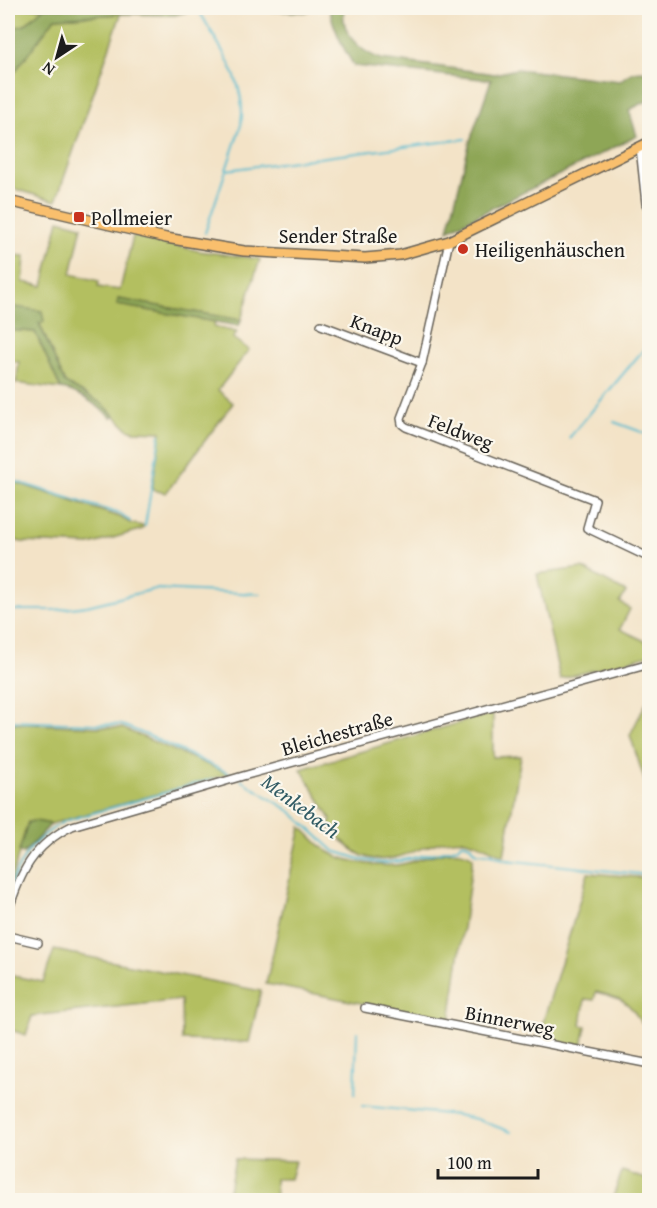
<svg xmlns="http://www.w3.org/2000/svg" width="657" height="1208" font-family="'Gentium Book Plus',serif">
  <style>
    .green { fill: #b3bf60; stroke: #686e3e; stroke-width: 1.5 }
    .forest { fill: #8ea656; stroke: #556139; stroke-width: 1.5 }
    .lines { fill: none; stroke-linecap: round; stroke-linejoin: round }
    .stream { stroke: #51bacf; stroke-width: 2 }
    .minor-casing { stroke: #676258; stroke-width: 10 }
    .major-casing { stroke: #676258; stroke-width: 12 }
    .minor { stroke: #fff; stroke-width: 7 }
    .major { stroke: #f9bf6d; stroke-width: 9 }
    .poi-dot { fill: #c8321e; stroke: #fbf7ec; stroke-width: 2 }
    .labels { text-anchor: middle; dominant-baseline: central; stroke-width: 4.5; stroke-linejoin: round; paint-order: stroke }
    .poi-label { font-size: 20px; fill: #1c1c1c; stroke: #fbf7ec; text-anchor: start }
    .street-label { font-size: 20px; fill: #1c1c1c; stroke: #fbf7ec }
    .water-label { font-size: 21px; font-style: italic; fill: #315b64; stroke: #fbf7ec }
  </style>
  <rect width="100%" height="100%" fill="#fbf7ec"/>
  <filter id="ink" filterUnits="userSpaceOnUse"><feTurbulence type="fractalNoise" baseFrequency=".0167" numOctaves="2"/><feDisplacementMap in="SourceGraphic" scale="12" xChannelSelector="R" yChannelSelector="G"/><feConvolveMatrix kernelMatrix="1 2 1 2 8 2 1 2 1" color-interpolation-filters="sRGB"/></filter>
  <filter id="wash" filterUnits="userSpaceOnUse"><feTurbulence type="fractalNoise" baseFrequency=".008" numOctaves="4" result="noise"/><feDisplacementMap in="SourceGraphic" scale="24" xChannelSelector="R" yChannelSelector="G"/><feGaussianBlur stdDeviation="1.35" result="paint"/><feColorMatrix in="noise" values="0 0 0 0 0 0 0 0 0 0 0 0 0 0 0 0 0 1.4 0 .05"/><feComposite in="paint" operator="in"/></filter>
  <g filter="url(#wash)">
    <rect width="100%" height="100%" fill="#f3e3c7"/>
    <g class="green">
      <polygon points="8,8 43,8 25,25 8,29"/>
      <polygon points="121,14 56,201 8,187 8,81 54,18"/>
      <polygon points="59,220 82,226 71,274 99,281 98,287 120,290 133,236 199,251 260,259 241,320 118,299 117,305 215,322 214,327 237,332 233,338 249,350 218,390 233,403 166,493 152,490 161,432 134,431 128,429 103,404 65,383 39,322 8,306 8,255 25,256 23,282 43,286"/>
      <polygon points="8,330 35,332 61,389 16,383 19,362 8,361"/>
      <polygon points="8,480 120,517 130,523 143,526 143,529 90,545 22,542 8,539"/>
      <polygon points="582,568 626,592 620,602 630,609 620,629 649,643 649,655 560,679 537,574"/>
      <polygon points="649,697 649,703 646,707 650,709 649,794 630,735"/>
      <path d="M 493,713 L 493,757 L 521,756 L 504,856 C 492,851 478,842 465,840 C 428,835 398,872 361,855 C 349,849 339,837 329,828 L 331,819 L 301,769 Z"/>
      <polygon points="8,723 122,728 229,774 51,824 35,821 28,822 8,890"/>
      <path d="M 301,827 C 310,835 319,846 329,852 C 345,862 379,867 397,865 C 421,862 451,842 473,857 L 450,1021 L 266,984 Z"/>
      <path d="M 588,873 L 649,878 L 649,1025 L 641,1023 C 629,1000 621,998 596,992 L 594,1000 L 585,999 L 581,1025 L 586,1026 L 582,1047 L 538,1039 Z"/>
      <polygon points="54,950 261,991 249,1042 182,1040 181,1000 32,1016 26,1035 8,1029 8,975 43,982"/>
      <polygon points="235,1159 295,1161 290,1179 275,1179 276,1200 227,1200"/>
      <polygon points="622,1171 649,1180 649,1200 612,1200"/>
    </g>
    <g class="forest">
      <polygon points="43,8 313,8 306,12 198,9 175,15 121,14 55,18 8,81 8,29 25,25"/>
      <path d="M 329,8 L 344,8 C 340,33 359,51 381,59 L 495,74 L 516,69 L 620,81 C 629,72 637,70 649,72 L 649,100 L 629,110 L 637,136 L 448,230 L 470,141 L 491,80 L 354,66 C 342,47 334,29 329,8 Z"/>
      <polygon points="118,299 241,320 239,326 117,305"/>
      <path d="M 8,306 L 42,311 L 44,322 L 39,323 L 65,383 L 103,404 L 114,416 L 112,418 C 98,406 79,391 61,389 L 35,332 L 8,330 Z"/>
      <polygon points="35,821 51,824 23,854 19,851 28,822"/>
    </g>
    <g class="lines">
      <g class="stream">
        <path d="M 198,9 C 218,45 248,82 241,125 L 205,233"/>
        <polyline points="226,170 465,139"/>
        <polyline points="614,422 650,435"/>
        <polyline points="569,438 650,342"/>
        <polyline points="8,479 120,514 130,521"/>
        <polyline points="145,526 160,435"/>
        <polyline points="8,610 55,610 87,606 155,589 261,594"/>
        <polyline points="8,721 122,725 149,736 237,777"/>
        <path d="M 241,780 L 290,811 L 334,851 L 363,860 L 382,863 L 399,861 L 457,848 L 461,843 C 471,842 470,848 476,853 L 492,854 L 505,860 L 650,875"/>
        <path d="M 8,894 C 19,859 33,839 65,821 L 213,779"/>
        <polyline points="355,1094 357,1032"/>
        <polyline points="362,1106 457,1115 476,1119 511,1132"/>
      </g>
    </g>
  </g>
  <g filter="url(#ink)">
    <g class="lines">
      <defs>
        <g id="minor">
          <polyline points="640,147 646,204 650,211"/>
          <polyline points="449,241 422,363 401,418 402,424 406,427 595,500 587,528 650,558"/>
          <polyline points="321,325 422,363"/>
          <path d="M 8,912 C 20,873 33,845 72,826 L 243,776 L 650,664"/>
          <polyline points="8,936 38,943"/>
          <polyline points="365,1008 650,1064"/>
        </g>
        <polyline id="major" points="8,201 166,238 244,251 365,258 400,255 449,241 650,142"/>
      </defs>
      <use href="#minor" class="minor-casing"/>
      <use href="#major" class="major-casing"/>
      <use href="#minor" class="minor"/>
      <use href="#major" class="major"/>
    </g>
  </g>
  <g class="poi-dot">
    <rect x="73" y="211" width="12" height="12" rx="3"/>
    <circle cx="463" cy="249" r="6"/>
  </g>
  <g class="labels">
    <g class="poi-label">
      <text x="91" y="217">Pollmeier</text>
      <text x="475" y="249">Heiligenhäuschen</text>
    </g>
    <g class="street-label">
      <text x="338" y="235">Sender Straße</text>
      <text transform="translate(377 329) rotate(21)">Knapp</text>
      <text transform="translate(461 431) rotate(21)">Feldweg</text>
      <text transform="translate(337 733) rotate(-16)">Bleichestraße</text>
      <text transform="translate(510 1020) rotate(11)">Binnerweg</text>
    </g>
    <g class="water-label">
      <text transform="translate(301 806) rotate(37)">Menkebach</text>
    </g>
  </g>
  <rect width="657" height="1208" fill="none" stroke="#fbf7ec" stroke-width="30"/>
  <g transform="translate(57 57) rotate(216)" stroke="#fbf7ec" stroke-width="4.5" paint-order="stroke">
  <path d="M0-4.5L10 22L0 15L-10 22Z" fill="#1c1c1c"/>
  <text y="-9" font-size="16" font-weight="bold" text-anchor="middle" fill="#1c1c1c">N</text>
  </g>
  <path d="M438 1169v9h100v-9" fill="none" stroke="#1c1c1c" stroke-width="3"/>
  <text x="447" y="1169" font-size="18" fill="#1c1c1c" stroke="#fbf7ec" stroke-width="4.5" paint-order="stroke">100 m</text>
</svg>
